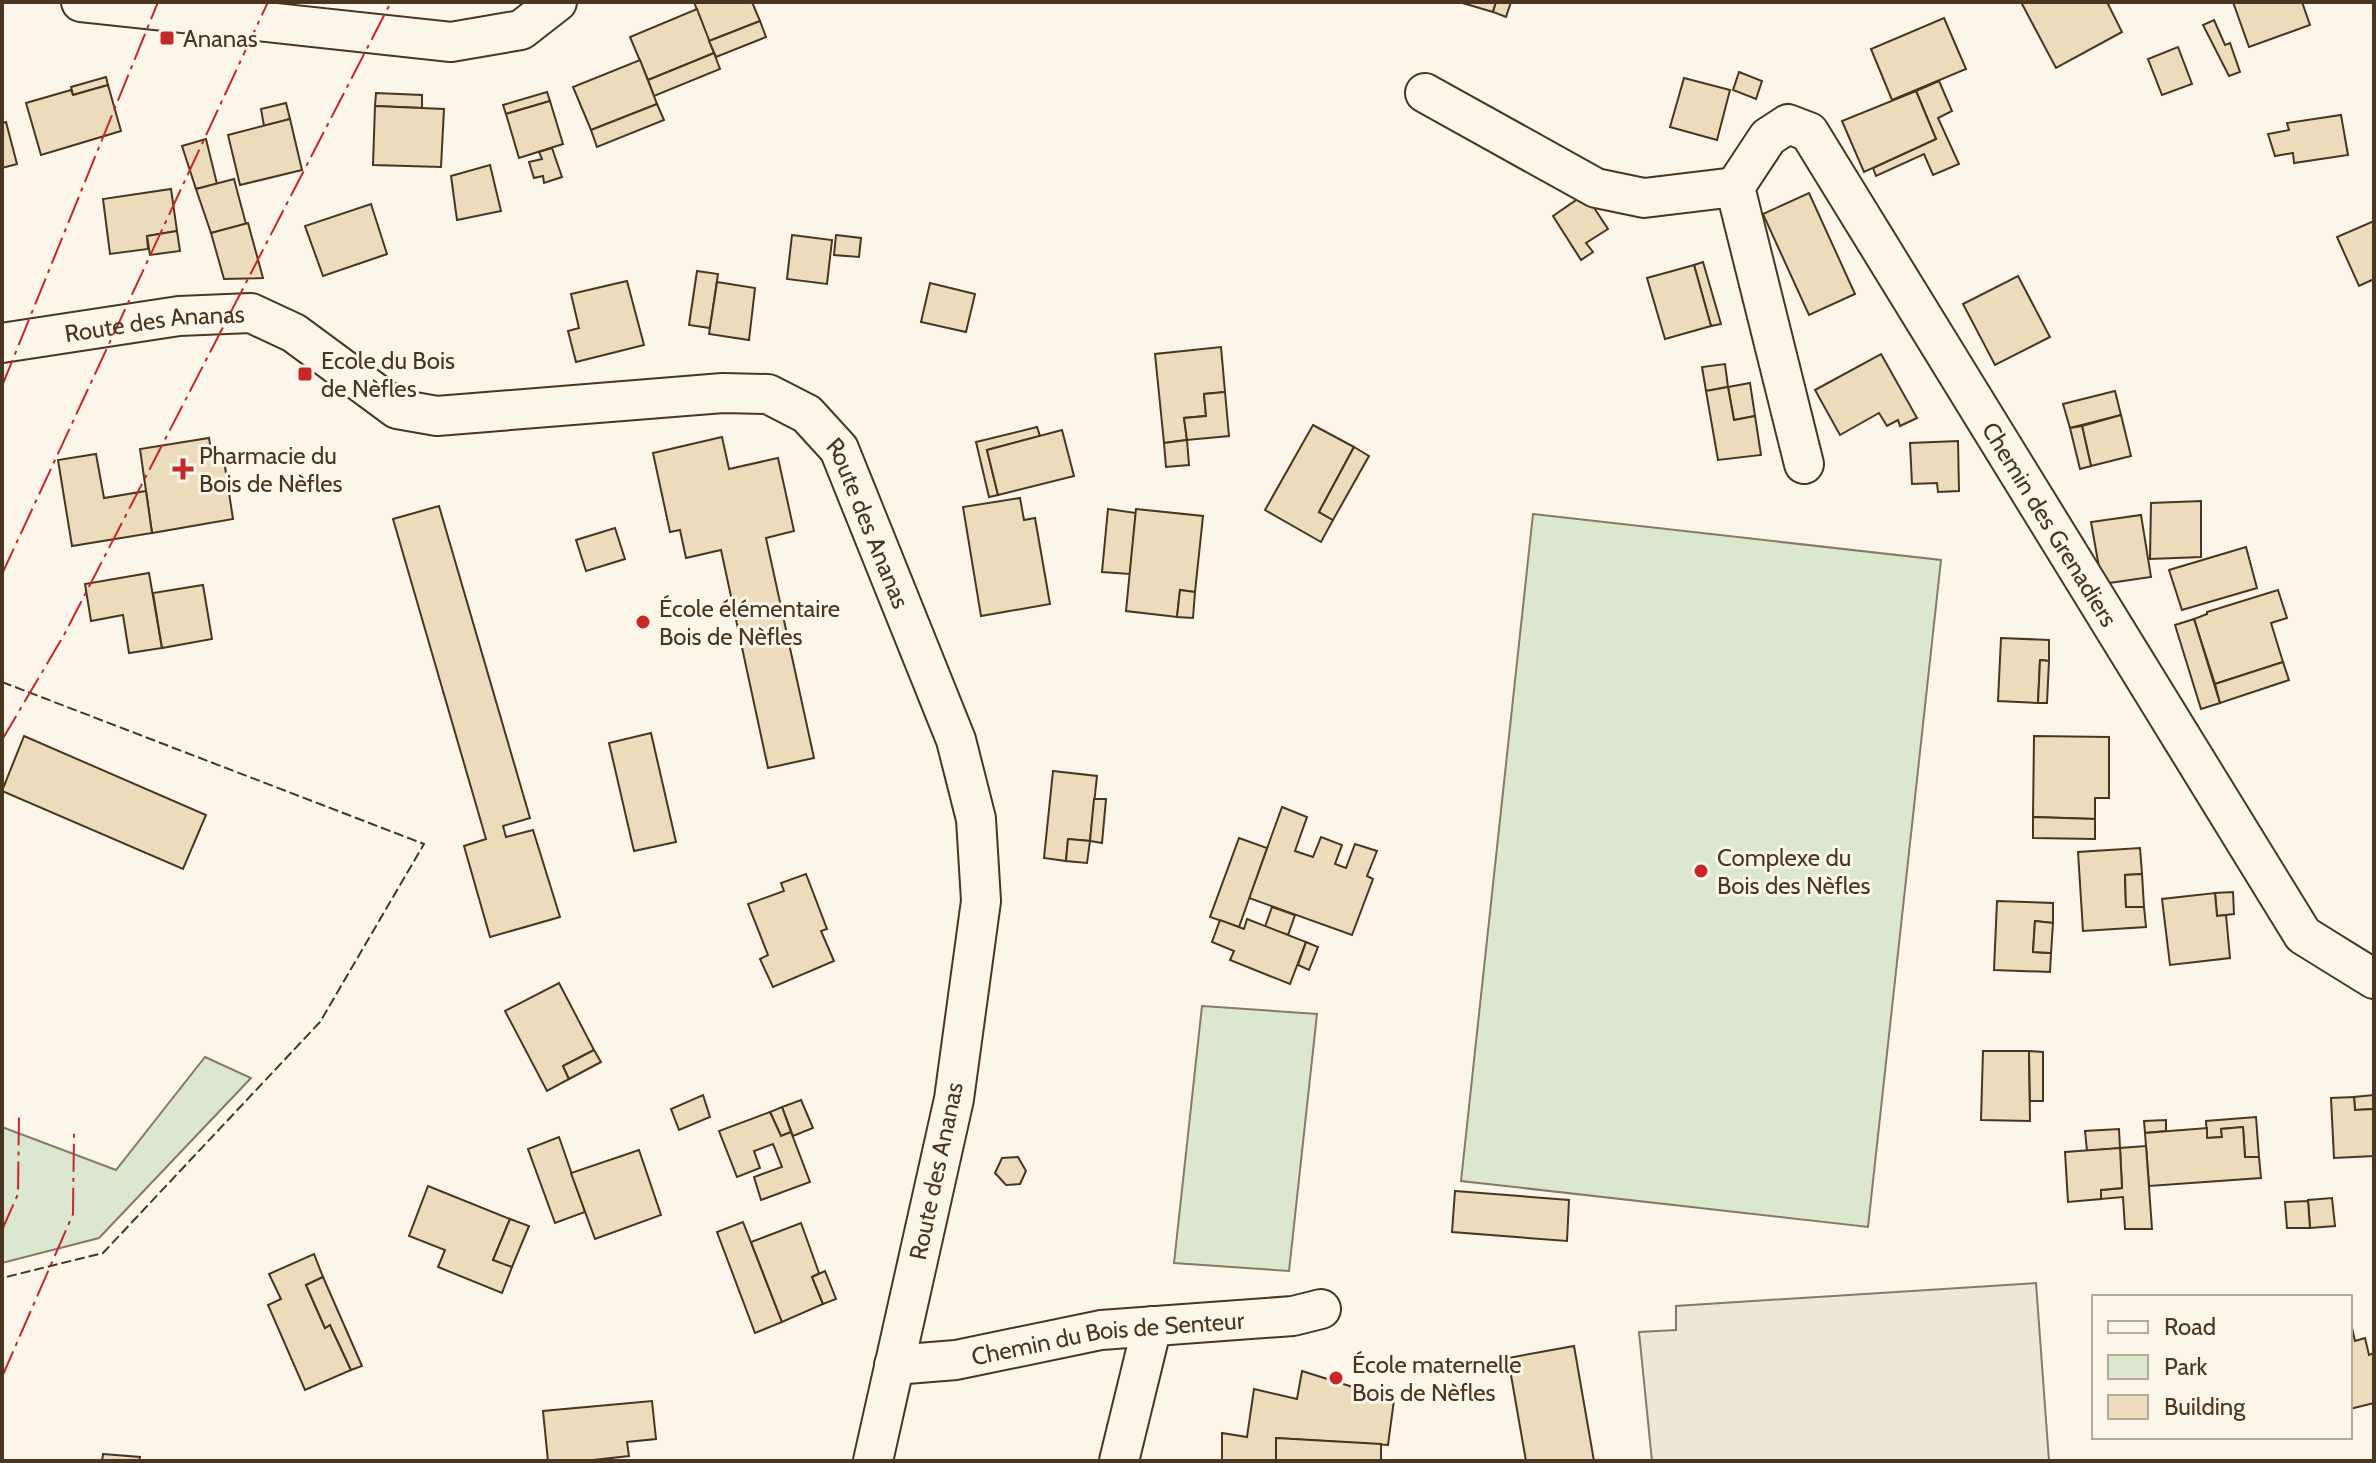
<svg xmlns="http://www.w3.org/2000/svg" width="2376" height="1463" font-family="Cabin,sans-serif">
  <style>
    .green { fill: #dce7d0; stroke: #887966; stroke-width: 2 }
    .parking { fill: #ede7d9; stroke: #887966; stroke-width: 2 }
    .building { fill: #ecdcbc; stroke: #4a3520; stroke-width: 2 }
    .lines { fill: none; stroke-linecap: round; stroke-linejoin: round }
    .street-casing { stroke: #4a3520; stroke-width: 42 }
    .street { stroke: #fbf6e9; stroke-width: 38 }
    .fence { stroke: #4a3520; stroke-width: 2; stroke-dasharray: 10 4; stroke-linecap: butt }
    .power { stroke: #c62828; stroke-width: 2; stroke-dasharray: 28 6 4 6; stroke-linecap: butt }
    .poi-dot { fill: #c62828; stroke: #fbf6e9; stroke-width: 3 }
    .labels { text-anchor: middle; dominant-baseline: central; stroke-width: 6; stroke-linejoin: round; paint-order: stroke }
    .poi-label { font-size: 24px; fill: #4a3520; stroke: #fbf6e9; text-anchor: start }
    .street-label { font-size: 24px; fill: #4a3520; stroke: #fbf6e9 }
  </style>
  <rect width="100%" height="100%" fill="#fbf6e9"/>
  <g class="green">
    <polygon points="1533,514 1941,560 1868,1227 1461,1181"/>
    <polygon points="1202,1006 1317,1014 1289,1271 1174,1263"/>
    <polygon points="205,1057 251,1078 99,1238 2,1263 2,1127 116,1170"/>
  </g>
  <polygon class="parking" points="2036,1283 2049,1461 1652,1461 1639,1332 1676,1330 1676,1306"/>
  <g class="building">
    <polygon points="694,2 752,2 760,21 709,41"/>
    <polygon points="1459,2 1496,2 1493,12"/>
    <polygon points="1496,2 1511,2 1506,17 1493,12"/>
    <polygon points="2021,2 2107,2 2122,32 2056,68"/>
    <polygon points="2233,2 2302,2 2310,25 2249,47"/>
    <polygon points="697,9 714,53 648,80 630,37"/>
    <polygon points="1944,18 1966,69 1892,100 1871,49"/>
    <polygon points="2214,20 2225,45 2230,43 2240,72 2229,76 2203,25"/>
    <polygon points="760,21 766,37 716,57 709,41"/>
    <polygon points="2178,47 2192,84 2162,95 2148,59"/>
    <polygon points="714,53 720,69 654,96 648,80"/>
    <polygon points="640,60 657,104 591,130 573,87"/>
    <polygon points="1739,72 1762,81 1756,99 1733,90"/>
    <polygon points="106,77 108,85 73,95 71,87"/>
    <polygon points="1684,78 1730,90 1717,140 1670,127"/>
    <polygon points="1939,81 1952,111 1938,118 1959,164 1933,175 1924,154 1876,176 1873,168 1936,139 1916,91"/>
    <polygon points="108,85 121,131 41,155 26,103 71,90 73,95"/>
    <polygon points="1916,91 1936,139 1864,172 1842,121"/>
    <polygon points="547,92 550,101 506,114 503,105"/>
    <polygon points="376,93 422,95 422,108 375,106"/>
    <polygon points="550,101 563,144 519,158 506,114"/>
    <polygon points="286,103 290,119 264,126 261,109"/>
    <polygon points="657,104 664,120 597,147 591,130"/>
    <polygon points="375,106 444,109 441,167 373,165"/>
    <polygon points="2341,115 2348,155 2294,163 2293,153 2275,156 2268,134 2289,130 2287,123"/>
    <polygon points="290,119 302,170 240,185 228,135"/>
    <polygon points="6,122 17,164 2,168 2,123"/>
    <polygon points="206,139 217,184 196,189 182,146"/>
    <polygon points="552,148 562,177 544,183 543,176 534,178 529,162 542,159 539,152"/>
    <polygon points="490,165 501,211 457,220 451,176"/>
    <polygon points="234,179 246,224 211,233 196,189"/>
    <polygon points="171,189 177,231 147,236 148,249 110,254 103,199"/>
    <polygon points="1809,193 1855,294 1809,315 1763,214"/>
    <polygon points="1585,194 1608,229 1586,243 1593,252 1581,260 1553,216"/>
    <polygon points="371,204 387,254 323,276 305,226"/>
    <polygon points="2374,221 2374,279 2359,286 2337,237"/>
    <polygon points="248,223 263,278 224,279 211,233"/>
    <polygon points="177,231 180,251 150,255 147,236"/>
    <polygon points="792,235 832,240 827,284 787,279"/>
    <polygon points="836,235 861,238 859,257 834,255"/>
    <polygon points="1703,262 1721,324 1711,326 1694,265"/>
    <polygon points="1694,265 1711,326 1665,339 1647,278"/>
    <polygon points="697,271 718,274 710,328 689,325"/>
    <polygon points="2018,276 2050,337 1995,365 1963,304"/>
    <polygon points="627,281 644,345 576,362 568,331 579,328 571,294"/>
    <polygon points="717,282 755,288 749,340 709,334"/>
    <polygon points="930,283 975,294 966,332 921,322"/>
    <polygon points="1221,347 1225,392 1204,394 1206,416 1184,418 1187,440 1164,443 1155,354"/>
    <polygon points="1881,354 1917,418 1900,426 1898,420 1887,426 1879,413 1840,435 1815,390"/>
    <polygon points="1725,364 1728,387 1706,391 1702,367"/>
    <polygon points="1750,383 1755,416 1734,420 1728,387"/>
    <polygon points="1728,387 1734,420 1755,416 1761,455 1718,460 1706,391"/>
    <polygon points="2115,391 2121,415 2070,428 2063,404"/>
    <polygon points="1225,392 1229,436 1187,440 1184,418 1206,416 1204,394"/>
    <polygon points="2121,415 2131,456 2091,466 2082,426"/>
    <polygon points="1313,425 1354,447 1319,512 1333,520 1321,542 1265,510"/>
    <polygon points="2082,426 2091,466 2080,469 2070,428"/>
    <polygon points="1037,427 1040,436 987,450 998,495 989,497 976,442"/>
    <polygon points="1062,430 1074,476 998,495 987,450"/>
    <polygon points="722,437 729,469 778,458 794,531 766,538 814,758 768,768 721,550 686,558 680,530 670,532 653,453"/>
    <polygon points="209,438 213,462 224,460 233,519 152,533 140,449"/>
    <polygon points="1187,440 1189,465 1166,467 1164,443"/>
    <polygon points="1958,441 1959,491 1938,492 1937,483 1912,484 1910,443"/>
    <polygon points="1354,447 1369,456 1333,520 1319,512"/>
    <polygon points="96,454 104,498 146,491 152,533 72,546 58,460"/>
    <polygon points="1020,498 1024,520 1035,518 1050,604 981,616 963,507"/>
    <polygon points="2201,501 2201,557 2150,559 2151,503"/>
    <polygon points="439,506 530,818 503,826 506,837 533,830 560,917 490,937 464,846 486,839 393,519"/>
    <polygon points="1108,509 1136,513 1130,574 1102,572"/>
    <polygon points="1136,509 1203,516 1195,592 1180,590 1177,617 1126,611"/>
    <polygon points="2141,515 2151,577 2102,584 2091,522"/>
    <polygon points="615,528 625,559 586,571 576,540"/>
    <polygon points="2246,547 2257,588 2182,610 2169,570"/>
    <polygon points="149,573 162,648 129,653 123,615 91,621 85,584"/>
    <polygon points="203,585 212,639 162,648 153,593"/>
    <polygon points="1180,590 1195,592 1193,618 1177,617"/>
    <polygon points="2278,590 2287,618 2271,623 2283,662 2215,684 2194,619 2207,614 2207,612"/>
    <polygon points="2194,619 2220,703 2201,709 2175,625"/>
    <polygon points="2001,638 2049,640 2049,661 2040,660 2038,703 1998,701"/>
    <polygon points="2040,660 2049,661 2047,703 2038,703"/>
    <polygon points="2283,662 2289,680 2220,703 2215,684"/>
    <polygon points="651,733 676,842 634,851 609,743"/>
    <polygon points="24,736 206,815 183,869 2,791"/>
    <polygon points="2034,736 2109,737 2109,798 2095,798 2095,819 2033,817"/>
    <polygon points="1053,771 1097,776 1090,841 1068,839 1066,861 1044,858"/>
    <polygon points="1094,799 1106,799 1102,843 1090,841"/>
    <polygon points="1282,807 1307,817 1295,851 1313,857 1321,837 1342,845 1335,864 1346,868 1355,844 1377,851 1367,876 1373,879 1352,935 1249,898"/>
    <polygon points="2033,817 2095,819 2095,839 2033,838"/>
    <polygon points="1239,838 1267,848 1239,927 1210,917"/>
    <polygon points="1068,839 1090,841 1087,863 1066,861"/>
    <polygon points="2140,848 2142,874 2125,875 2126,907 2144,907 2146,927 2083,931 2078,852"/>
    <polygon points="806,874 827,929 821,931 834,961 773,987 760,959 768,955 748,904 784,891 781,883"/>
    <polygon points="2142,874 2144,907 2126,907 2125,875"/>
    <polygon points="2233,892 2234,914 2217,916 2215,893"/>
    <polygon points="2215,893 2217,916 2226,915 2230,958 2170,965 2162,899"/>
    <polygon points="1997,901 2053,903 2053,923 2035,921 2033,952 2051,953 2050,972 1994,970"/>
    <polygon points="1272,907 1295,915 1288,935 1265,927"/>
    <polygon points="1247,919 1306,942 1290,984 1230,960 1234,951 1212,942 1220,920 1244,929"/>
    <polygon points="2035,921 2053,923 2051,953 2033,952"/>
    <polygon points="1306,942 1318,947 1309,970 1298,965"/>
    <polygon points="559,983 594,1050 563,1066 569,1079 547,1091 505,1011"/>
    <polygon points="594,1050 601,1062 569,1079 563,1066"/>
    <polygon points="1983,1051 2029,1051 2030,1121 1981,1120"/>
    <polygon points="2029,1051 2043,1052 2043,1101 2030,1101"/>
    <polygon points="703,1095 710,1117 679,1130 671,1109"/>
    <polygon points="2374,1095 2374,1109 2355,1110 2354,1097"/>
    <polygon points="2354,1097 2355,1110 2374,1109 2374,1156 2334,1158 2331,1098"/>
    <polygon points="801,1100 813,1128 793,1136 782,1107"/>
    <polygon points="782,1107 791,1132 781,1136 770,1112"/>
    <polygon points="770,1112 781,1136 791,1132 810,1182 761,1200 754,1177 782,1167 773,1144 754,1151 760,1168 737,1177 719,1131"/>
    <polygon points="2256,1117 2259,1157 2245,1157 2243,1127 2221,1129 2222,1137 2207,1138 2206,1121"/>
    <polygon points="2166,1120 2166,1131 2145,1133 2144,1121"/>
    <polygon points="2243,1127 2245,1157 2259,1157 2261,1178 2149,1186 2145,1133 2207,1128 2207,1138 2222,1137 2221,1129"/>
    <polygon points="2119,1129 2120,1148 2087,1151 2085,1131"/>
    <polygon points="559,1137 585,1212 555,1223 528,1149"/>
    <polygon points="2146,1146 2152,1229 2125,1229 2123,1197 2101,1199 2101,1190 2122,1188 2120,1148"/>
    <polygon points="2120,1148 2122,1188 2101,1190 2101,1199 2068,1202 2065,1152"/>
    <polygon points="639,1150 661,1215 595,1239 571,1173"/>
    <polygon points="1018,1157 1026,1171 1020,1184 1006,1185 995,1173 1002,1158"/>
    <polygon points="428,1186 510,1219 493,1260 512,1267 502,1293 438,1267 445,1250 409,1236"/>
    <polygon points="1455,1191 1569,1200 1567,1241 1452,1232"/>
    <polygon points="2332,1198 2335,1226 2310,1228 2308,1200"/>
    <polygon points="2308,1201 2310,1228 2287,1228 2285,1202"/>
    <polygon points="510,1219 529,1226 512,1267 493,1260"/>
    <polygon points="743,1222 782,1322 755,1333 717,1232"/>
    <polygon points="801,1223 819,1273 812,1277 823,1304 782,1322 751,1242"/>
    <polygon points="314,1254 323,1277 306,1285 325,1328 330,1325 351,1370 305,1390 268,1305 281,1299 269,1274"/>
    <polygon points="825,1271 836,1299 823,1304 812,1277"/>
    <polygon points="323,1277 362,1366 351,1370 330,1325 325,1328 306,1285"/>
    <polygon points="2350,1319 2355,1341 2365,1338 2369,1355 2374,1353 2374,1403 2350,1409"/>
    <polygon points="1574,1346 1594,1461 1526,1461 1508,1358"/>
    <polygon points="1302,1371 1394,1400 1388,1445 1276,1438 1276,1461 1222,1461 1222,1433 1247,1437 1254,1389 1297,1399"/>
    <polygon points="652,1401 656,1439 627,1442 629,1456 584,1461 548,1461 543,1411"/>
    <polygon points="1276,1438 1381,1444 1381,1461 1276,1461"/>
    <polygon points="103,1454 140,1457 139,1461 102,1461"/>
  </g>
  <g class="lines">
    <defs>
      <g id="street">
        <polyline points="81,2 451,42 521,30 557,2"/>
        <polyline points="1425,93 1596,188 1644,198 1735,187"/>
        <path id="s1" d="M 2,343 L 179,316 L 251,313 L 294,333 L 397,409 L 437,416 L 723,393 L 768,394 L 807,414 L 839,449 L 956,740 L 976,819 L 981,901 L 954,1099 L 873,1461"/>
        <path id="s2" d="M 1804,464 L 1735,187 L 1768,137 L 1788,124 L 1809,132 L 2303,935 L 2374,979"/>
        <path id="s3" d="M 894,1365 L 956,1360 L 1101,1330 L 1293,1316 L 1321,1309"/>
        <polyline points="1119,1461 1152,1326"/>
      </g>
    </defs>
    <use href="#street" class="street-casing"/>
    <use href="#street" class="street"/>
    <polyline class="fence" points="2,682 424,844 320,1022 103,1253 2,1278"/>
    <g class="power">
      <polyline points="2,386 158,2"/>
      <polyline points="2,574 268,2"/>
      <polyline points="2,740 64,635 391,2"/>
      <polyline points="2,1230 18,1194 19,1112"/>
      <polyline points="2,1377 73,1214 74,1133"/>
    </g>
  </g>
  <g class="poi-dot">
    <rect x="159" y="30" width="16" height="16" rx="4"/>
    <rect x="297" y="366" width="16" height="16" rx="4"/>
    <path d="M179 457h8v8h8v8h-8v8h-8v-8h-8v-8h8z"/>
    <circle cx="643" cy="622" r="8"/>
    <circle cx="1701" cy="871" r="8"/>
    <circle cx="1336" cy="1378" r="8"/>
  </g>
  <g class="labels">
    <g class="poi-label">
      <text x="183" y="38">Ananas</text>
      <text x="321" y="360">Ecole du Bois<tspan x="321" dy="28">de Nèfles</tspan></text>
      <text x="199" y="455">Pharmacie du<tspan x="199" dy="28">Bois de Nèfles</tspan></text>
      <text x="659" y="608">École élémentaire<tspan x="659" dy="28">Bois de Nèfles</tspan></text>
      <text x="1717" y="857">Complexe du<tspan x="1717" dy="28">Bois des Nèfles</tspan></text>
      <text x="1352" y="1364">École maternelle<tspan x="1352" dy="28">Bois de Nèfles</tspan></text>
    </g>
    <g class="street-label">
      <text stroke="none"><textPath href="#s1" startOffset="154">Route des Ananas</textPath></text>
      <text stroke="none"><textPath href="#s1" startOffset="970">Route des Ananas</textPath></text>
      <text stroke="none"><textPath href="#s2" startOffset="852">Chemin des Grenadiers</textPath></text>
      <text transform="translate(936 1171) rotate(-78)">Route des Ananas</text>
      <text stroke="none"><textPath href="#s3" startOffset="216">Chemin du Bois de Senteur</textPath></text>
    </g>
  </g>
  <rect width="2376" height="1463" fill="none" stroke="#4a3520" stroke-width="8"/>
  <rect x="2092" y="1295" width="260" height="144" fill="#fbf6e9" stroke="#b4a999" stroke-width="2"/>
  <rect x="2108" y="1321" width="40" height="12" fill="#fbf6e9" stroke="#b4a999" stroke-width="2"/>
  <text x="2164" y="1335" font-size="24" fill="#4a3520">Road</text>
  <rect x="2108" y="1355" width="40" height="24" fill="#dce7d0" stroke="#b4a999" stroke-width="2"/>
  <text x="2164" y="1375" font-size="24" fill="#4a3520">Park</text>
  <rect x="2108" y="1395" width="40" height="24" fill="#ecdcbc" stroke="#b4a999" stroke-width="2"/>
  <text x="2164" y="1415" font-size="24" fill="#4a3520">Building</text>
</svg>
